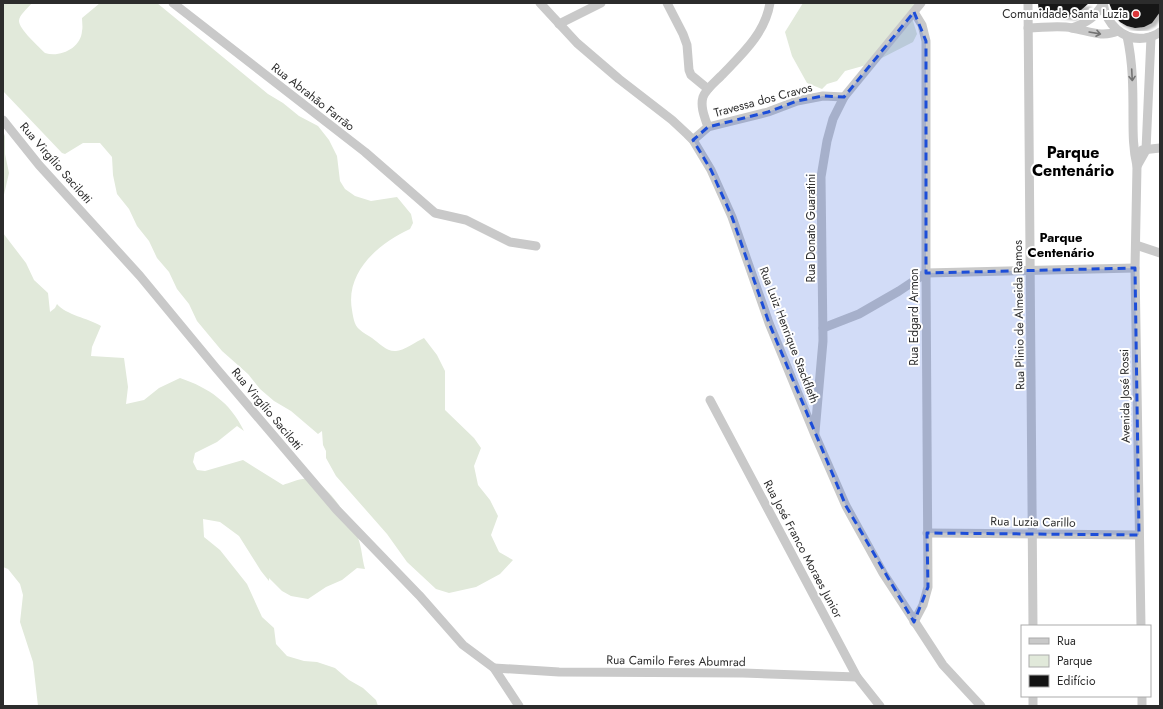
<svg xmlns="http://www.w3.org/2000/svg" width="1163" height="709" font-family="Jost,sans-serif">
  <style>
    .green { fill: #e1e9da }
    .building { fill: #131313; filter: url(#shadow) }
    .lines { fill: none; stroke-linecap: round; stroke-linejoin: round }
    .minor { stroke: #c9c9c9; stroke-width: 9 }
    .oneway { stroke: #737373 }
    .marked { fill: #1d4ed8; fill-opacity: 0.2; stroke: #1d4ed8; stroke-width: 3; stroke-dasharray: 8 5; stroke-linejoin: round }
    .poi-dot { fill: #da3639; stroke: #fff; stroke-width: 1.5 }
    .labels { text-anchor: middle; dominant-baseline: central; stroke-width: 4; stroke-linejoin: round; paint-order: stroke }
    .poi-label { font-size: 12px; fill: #2c2c2c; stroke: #fff; text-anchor: end }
    .street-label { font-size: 12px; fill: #2c2c2c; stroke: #fff }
    .neighbourhood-label { font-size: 13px; font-weight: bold; fill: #000; stroke: #fff }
    .district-label { font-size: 16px; font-weight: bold; fill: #000; stroke: #fff }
  </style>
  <defs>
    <filter id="shadow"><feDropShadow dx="3.5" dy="3.5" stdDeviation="1" flood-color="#0004"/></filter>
  </defs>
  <rect width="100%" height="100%" fill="#fff"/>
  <g class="green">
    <path d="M 3,3 L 32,3 C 28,8 19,15 19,21 C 19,29 39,47 45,53 C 60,58 81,48 82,31 C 83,27 82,22 82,18 L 100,3 L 157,3 L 268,94 L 283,103 L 299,116 L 318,126 L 329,140 L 337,156 L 340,181 L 345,189 L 355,196 L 371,201 L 397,197 L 411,214 L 413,223 L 410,229 C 379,243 345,272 352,310 C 353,316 354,325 359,329 C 363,333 368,335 372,338 C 379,343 387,352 396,351 C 403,351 417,341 424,338 L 437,355 L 445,371 L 445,410 L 474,438 L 481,448 L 474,466 L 478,485 L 490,500 L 498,516 L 491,535 L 499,552 L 513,560 L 500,574 L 476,587 L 449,593 L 436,589 L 407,562 L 387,534 L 336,476 L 326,458 L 326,451 L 323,445 L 322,431 L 318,434 L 291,411 L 274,401 L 260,389 L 248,374 L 222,351 L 197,321 L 189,304 L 177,289 L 169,272 L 157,258 L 149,241 L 137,226 L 129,209 L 117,194 L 113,175 L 112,157 L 100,143 L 83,143 L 65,154 L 62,153 L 3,91 Z"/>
    <polygon points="803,3 921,3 914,13 913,21 917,34 913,42 870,64 845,71 837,81 827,84 822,89 807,83 792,56 785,32"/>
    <polygon points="3,131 5,136 5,154 9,173 3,199"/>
    <path d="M 3,233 L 26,263 L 34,280 L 48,293 L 50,312 L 55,308 L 57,304 C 66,315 88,318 101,326 L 92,347 L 91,356 L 124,358 L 128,387 L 126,404 L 144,400 L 159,388 L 180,378 C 209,388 230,402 244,431 L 237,426 L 217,442 L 195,453 L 193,462 L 197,470 L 205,471 L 243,460 L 283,485 C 290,483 300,478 307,479 C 325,479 353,523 358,538 C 362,548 362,559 365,569 L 357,568 L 342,580 L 326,587 L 308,599 L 291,596 L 282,591 L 269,578 L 269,581 L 261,571 L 239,536 L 220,522 L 203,519 L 204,537 L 220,550 L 247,584 L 262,617 L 274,628 L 276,644 L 287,656 L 304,661 L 317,662 L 335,668 L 349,680 L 363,688 L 376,700 L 378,706 L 38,706 L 33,662 L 20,622 L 23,595 L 20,584 L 8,569 L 3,567 Z"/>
  </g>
  <g class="building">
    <polygon points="1038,3 1089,3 1073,17 1039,13"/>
    <polygon points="1109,3 1160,3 1160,12 1152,23 1144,27 1135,28 1127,26 1120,22 1114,15"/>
  </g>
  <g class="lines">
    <g class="minor">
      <polyline points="173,3 365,152 435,213 466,220 510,242 536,246"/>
      <polyline points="540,3 577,43 619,79 672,120 687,134 693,140 711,170 732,217 769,323 815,435 846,506 883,573 943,665 981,706"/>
      <polyline points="667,3 683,34 687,45 689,70 691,75 708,89"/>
      <polyline points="1028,3 1033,626"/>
      <path d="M 1103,3 C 1106,24 1123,41 1145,38 C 1151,37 1155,36 1160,32"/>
      <polyline points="559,24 601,3"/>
      <path d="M 1028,28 C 1042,28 1059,25 1072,28 C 1089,31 1102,38 1118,31"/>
      <path d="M 1072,28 C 1088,22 1094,18 1103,4"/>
      <path d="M 1127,36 C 1133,63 1133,89 1133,116 C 1133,134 1133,149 1137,166 L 1135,268 L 1141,626"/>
      <polyline points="3,120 39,165 140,276 216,368 336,509 419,595 463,645 494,668 519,706"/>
      <path d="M 708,127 C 705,118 700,107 703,97 C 706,89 715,82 721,76 C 741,55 765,34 770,3"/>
      <polyline points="693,140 708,127 768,112 797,101 823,96 844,97"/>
      <polyline points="1142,150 1160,148"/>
      <polyline points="1137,166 1146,150 1151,37"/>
      <polyline points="1136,245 1160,253"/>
      <polyline points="823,328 859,314 899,291 926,273 1135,268"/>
      <polyline points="710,400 857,677 880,706"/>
      <polyline points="815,432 823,341 821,177 827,141 833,119 844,97 921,3"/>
      <polyline points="927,533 1139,535"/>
      <polyline points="914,622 923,605 928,587 926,273 926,41 922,25 914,12"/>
      <polyline points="494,668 559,672 743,673 857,677"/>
      <polyline points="1142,696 1142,706"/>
      <polyline points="1033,706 1033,696"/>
    </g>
  </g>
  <defs><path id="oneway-shaft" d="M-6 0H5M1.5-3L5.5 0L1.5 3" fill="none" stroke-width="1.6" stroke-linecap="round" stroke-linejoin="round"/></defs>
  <g class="oneway">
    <use href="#oneway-shaft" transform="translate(1095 33) rotate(10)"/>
    <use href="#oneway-shaft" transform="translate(1132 75) rotate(87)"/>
  </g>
  <path class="marked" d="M 914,12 L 926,41 L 926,273 L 1135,268 L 1139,535 L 927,533 L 928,587 L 914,622 L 846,506 L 769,323 L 732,217 L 711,170 L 693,140 L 708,127 L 768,112 L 797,101 L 823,96 L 844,97 Z"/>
  <circle class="poi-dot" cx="1136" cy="14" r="4"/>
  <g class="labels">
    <g class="poi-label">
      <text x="1128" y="14">Comunidade Santa Luzia</text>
    </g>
    <g class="street-label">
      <text transform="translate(313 97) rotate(38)">Rua Abrahão Farrão</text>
      <text transform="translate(763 100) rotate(-15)">Travessa dos Cravos</text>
      <text transform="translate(56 163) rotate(49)">Rua Virgílio Sacilotti</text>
      <text transform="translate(811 228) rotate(-90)">Rua Donato Guaratini</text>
      <text transform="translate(1019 315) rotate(-91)">Rua Plinio de Almeida Ramos</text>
      <text transform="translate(914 317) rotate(-90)">Rua Edgard Armon</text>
      <text transform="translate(789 335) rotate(69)">Rua Luiz Henrique Stackfleth</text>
      <text transform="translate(1125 396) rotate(-91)">Avenida José Rossi</text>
      <text transform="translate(267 409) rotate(50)">Rua Virgílio Sacilotti</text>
      <text transform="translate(1033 522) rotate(1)">Rua Luzia Carillo</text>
      <text transform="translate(803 549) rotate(62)">Rua José Franco Moraes Junior</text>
      <text transform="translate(676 661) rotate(1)">Rua Camilo Feres Abumrad</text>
    </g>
    <g class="neighbourhood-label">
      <text x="1061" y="237">Parque<tspan x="1061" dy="15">Centenário</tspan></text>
    </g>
    <g class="district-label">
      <text x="1073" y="152">Parque<tspan x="1073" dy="18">Centenário</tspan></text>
    </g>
  </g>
  <rect width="1163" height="709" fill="none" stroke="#2c2c2c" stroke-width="8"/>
  <rect x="1021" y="625" width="130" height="72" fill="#ffffff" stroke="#ababab"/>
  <rect x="1029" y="638" width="20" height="6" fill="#c9c9c9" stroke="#ababab"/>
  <text x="1057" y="645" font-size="12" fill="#2c2c2c">Rua</text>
  <rect x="1029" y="655" width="20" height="12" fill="#e1e9da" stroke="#ababab"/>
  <text x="1057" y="665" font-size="12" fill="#2c2c2c">Parque</text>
  <rect x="1029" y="675" width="20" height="12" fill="#131313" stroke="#ababab"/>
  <text x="1057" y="685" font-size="12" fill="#2c2c2c">Edifício</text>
</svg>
